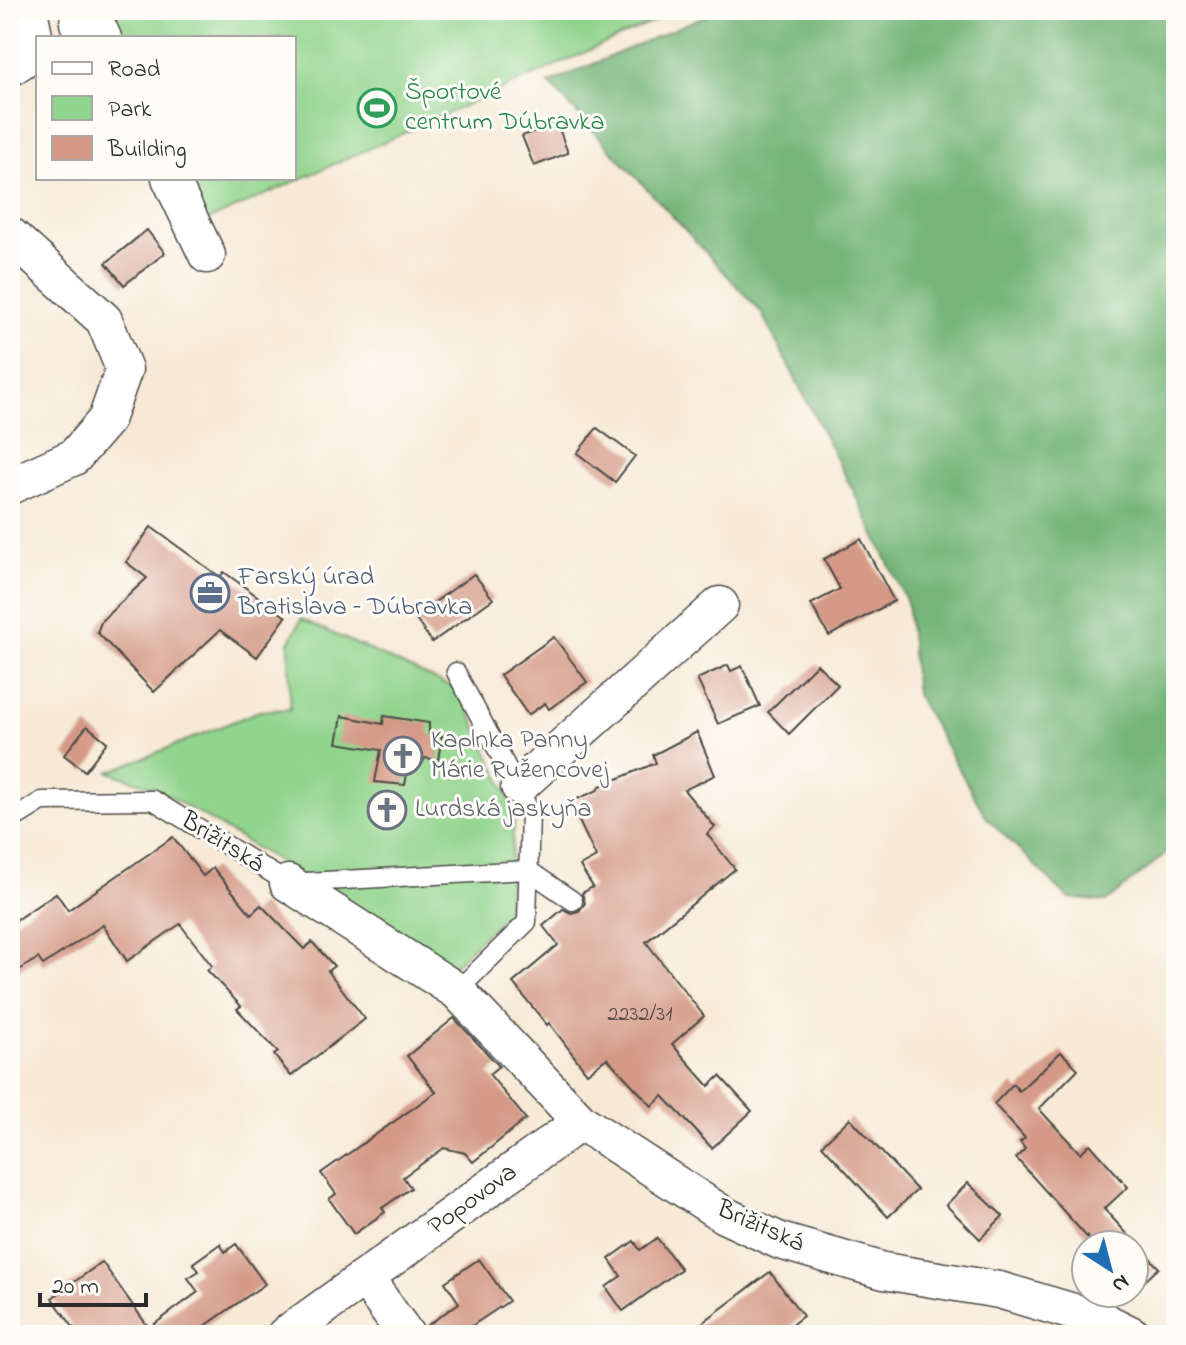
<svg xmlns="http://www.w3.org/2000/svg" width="1186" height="1345" font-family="'Indie Flower',sans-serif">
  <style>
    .green { fill: #91d48d; stroke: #5e805c; stroke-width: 2 }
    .forest { fill: #74b678; stroke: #507052; stroke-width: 2 }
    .building { fill: #d49a87 }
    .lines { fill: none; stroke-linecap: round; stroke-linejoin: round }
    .service-casing { stroke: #4a4844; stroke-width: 21 }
    .minor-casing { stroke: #4a4844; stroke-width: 39 }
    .service { stroke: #fff; stroke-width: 18 }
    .minor { stroke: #fff; stroke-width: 36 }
    .labels { text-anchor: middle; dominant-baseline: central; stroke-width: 6; stroke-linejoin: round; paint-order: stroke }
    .number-label { font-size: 22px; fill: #554742 }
    .leisure-label { font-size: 26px; fill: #27864d; stroke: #fdfcf7; text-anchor: start }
    .service-label { font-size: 26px; fill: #4e5e75; stroke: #fdfcf7; text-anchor: start }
    .worship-label { font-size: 26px; fill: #5b616d; stroke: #fdfcf7; text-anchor: start }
    .street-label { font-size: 26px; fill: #2b2b2b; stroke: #fdfcf7 }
  </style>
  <rect width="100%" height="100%" fill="#fdfcf7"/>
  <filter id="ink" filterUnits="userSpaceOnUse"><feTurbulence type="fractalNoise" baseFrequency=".0125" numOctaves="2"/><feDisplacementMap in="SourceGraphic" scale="16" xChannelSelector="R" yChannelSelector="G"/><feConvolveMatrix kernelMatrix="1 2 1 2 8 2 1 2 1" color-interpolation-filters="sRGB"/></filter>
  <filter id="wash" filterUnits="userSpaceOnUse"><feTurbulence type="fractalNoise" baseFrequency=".006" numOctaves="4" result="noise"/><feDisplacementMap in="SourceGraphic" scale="32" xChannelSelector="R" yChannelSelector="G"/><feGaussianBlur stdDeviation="1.8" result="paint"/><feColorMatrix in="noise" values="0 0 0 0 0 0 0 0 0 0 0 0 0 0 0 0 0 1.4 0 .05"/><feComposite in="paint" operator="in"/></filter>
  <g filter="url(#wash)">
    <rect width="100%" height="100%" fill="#f7e9d5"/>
    <g class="green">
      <polygon points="101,10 680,10 200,224 179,178 294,178 294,38 114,38"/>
      <polygon points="301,619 460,691 515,811 507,912 453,966 156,788 109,772 259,711 290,709 289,643"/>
    </g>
    <polygon class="forest" points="718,10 1176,10 1176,845 1106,902 1068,898 986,817 916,694 907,602 860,504 761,312 549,83"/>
    <g id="blocks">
      <g class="building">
        <polygon points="557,123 568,153 534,166 522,136"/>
        <polygon points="147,230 165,253 124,285 106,263"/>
        <polygon points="597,428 635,456 615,482 577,453"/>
        <polygon points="151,527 220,577 224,572 286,617 257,657 220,630 154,692 97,632 102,620 147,578 126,562"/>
        <polygon points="861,539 894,601 829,636 811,604 840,589 824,559"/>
        <polygon points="474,574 493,599 432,642 414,617"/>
        <polygon points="554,637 587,682 549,709 545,703 528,715 500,675"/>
        <polygon points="817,664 838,685 789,734 768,712"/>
        <polygon points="728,665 731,671 742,666 760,706 718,724 697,679"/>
        <polygon points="342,716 383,724 384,716 429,723 429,734 442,736 438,760 425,758 422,764 409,762 405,785 375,782 381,750 337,743"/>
        <polygon points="87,726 107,742 85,771 64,755"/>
        <polygon points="697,732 715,775 684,790 715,827 707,834 735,869 646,942 704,1016 672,1044 709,1086 720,1076 752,1111 712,1148 663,1096 652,1106 607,1058 587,1073 549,1023 547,1025 513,983 558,945 543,926 563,909 571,913 579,911 585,903 582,893 593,887 580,866 596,857 570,802 598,790 600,786 656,763 653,755"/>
        <polygon points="173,837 203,876 213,868 251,914 261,905 304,949 312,942 334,966 328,971 365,1019 291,1076 274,1055 278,1052 237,1009 241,1006 207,970 212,966 180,924 127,961 103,925 43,965 38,958 10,976 10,924 56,893 68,910"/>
        <polygon points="454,1018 499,1066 489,1074 526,1119 473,1162 465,1153 444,1148 403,1177 411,1188 382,1208 385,1212 354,1234 329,1199 336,1194 321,1173 436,1092 407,1056"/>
        <polygon points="1061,1052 1078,1069 1039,1109 1080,1153 1090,1144 1128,1187 1104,1209 1159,1268 1134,1291 1134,1245 1094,1245 1016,1158 1025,1149 1020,1142 1025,1138 994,1104 1013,1084 1019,1091"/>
        <polygon points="850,1118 917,1190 888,1217 822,1145"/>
        <polygon points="968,1183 1003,1216 980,1239 946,1205"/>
        <polygon points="657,1238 681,1269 623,1311 606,1287 621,1276 609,1259 634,1241 640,1250"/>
        <polygon points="220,1244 225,1252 236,1244 265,1284 192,1335 79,1335 52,1298 102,1262 149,1328 198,1292 188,1278 199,1271 193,1263"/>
        <polygon points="479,1259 509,1301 458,1335 427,1335 425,1327 459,1303 445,1282"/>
        <polygon points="770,1272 803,1316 778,1335 686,1335"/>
      </g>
    </g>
  </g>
  <g filter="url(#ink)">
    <use href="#blocks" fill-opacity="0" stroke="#4a4844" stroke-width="2"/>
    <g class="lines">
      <defs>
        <g id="service">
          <polyline points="456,672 530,811 527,922 457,991"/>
          <polyline points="10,821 42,801 153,800 288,883 528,870 573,901"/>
        </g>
        <g id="minor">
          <polyline points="29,10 37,50"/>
          <polyline points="78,23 98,27 103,38"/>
          <polyline points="10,68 38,49"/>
          <polyline points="170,178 207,255"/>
          <polyline points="10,235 104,320 124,369 106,420 74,457 10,486"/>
          <polyline points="519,786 720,605"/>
          <polyline points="288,883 457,991 581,1122 724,1215 780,1241 884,1271 999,1290 1104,1321 1132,1335"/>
          <polyline points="365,1278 406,1335"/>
          <polyline points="285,1335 581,1122"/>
        </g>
      </defs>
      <use href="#service" class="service-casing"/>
      <use href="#minor" class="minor-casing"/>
      <use href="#service" class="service"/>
      <use href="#minor" class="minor"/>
    </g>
  </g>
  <defs>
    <symbol id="stadium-ring" viewBox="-11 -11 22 22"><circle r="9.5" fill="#fdfcf7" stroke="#2e9e5b" stroke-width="1.5"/><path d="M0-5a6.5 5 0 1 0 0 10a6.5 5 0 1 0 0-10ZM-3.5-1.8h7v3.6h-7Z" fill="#2e9e5b"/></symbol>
    <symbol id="office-ring" viewBox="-11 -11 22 22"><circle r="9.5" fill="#fdfcf7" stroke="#5c6f8a" stroke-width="1.5"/><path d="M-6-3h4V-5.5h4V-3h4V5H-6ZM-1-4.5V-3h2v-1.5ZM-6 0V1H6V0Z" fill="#5c6f8a"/></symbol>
    <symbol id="church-ring" viewBox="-11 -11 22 22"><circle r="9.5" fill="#fdfcf7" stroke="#6b7280" stroke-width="1.5"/><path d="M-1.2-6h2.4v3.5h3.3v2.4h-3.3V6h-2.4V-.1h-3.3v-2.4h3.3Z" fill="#6b7280"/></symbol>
  </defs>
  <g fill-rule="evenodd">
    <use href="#stadium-ring" x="355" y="86" width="44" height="44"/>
    <use href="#office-ring" x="188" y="571" width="44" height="44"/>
    <use href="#church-ring" x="381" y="734" width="44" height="44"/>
    <use href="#church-ring" x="365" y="788" width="44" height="44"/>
  </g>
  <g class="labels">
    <g class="number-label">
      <text x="640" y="1015">2232/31</text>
    </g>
    <g class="leisure-label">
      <text x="405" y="93">Športové<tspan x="405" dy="30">centrum Dúbravka</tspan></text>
    </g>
    <g class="service-label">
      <text x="238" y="578">Farský úrad<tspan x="238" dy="30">Bratislava – Dúbravka</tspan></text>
    </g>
    <g class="worship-label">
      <text x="431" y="741">Kaplnka Panny<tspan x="431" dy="30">Márie Ružencovej</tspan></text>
      <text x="415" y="810">Lurdská jaskyňa</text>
    </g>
    <g class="street-label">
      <text transform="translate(222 843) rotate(32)">Brižitská</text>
      <text transform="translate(473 1200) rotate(-36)">Popovova</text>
      <text transform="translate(760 1227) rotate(24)">Brižitská</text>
    </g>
  </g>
  <rect width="1186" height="1345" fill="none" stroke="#fdfcf7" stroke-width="40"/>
  <rect x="36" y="36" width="260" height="144" fill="#fdfcf7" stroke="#a9a8a5" stroke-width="2"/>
  <rect x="52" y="62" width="40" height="12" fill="#ffffff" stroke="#a9a8a5" stroke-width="2"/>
  <text x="108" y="76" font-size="24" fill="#2b2b2b">Road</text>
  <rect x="52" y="96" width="40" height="24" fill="#91d48d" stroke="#a9a8a5" stroke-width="2"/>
  <text x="108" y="116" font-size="24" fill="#2b2b2b">Park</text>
  <rect x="52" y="136" width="40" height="24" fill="#d49a87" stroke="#a9a8a5" stroke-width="2"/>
  <text x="108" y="156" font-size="24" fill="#2b2b2b">Building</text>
  <g transform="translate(1110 1269) rotate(144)"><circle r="38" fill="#fdfcf7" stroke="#a9a8a5" stroke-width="2"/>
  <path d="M0-6L14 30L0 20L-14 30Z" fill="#1f6fb2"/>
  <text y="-12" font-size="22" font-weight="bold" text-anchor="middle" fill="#2b2b2b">N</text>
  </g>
  <path d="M40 1293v12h106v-12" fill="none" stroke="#2b2b2b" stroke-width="4"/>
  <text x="52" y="1293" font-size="24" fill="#2b2b2b" stroke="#fdfcf7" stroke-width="6" paint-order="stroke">20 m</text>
</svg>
